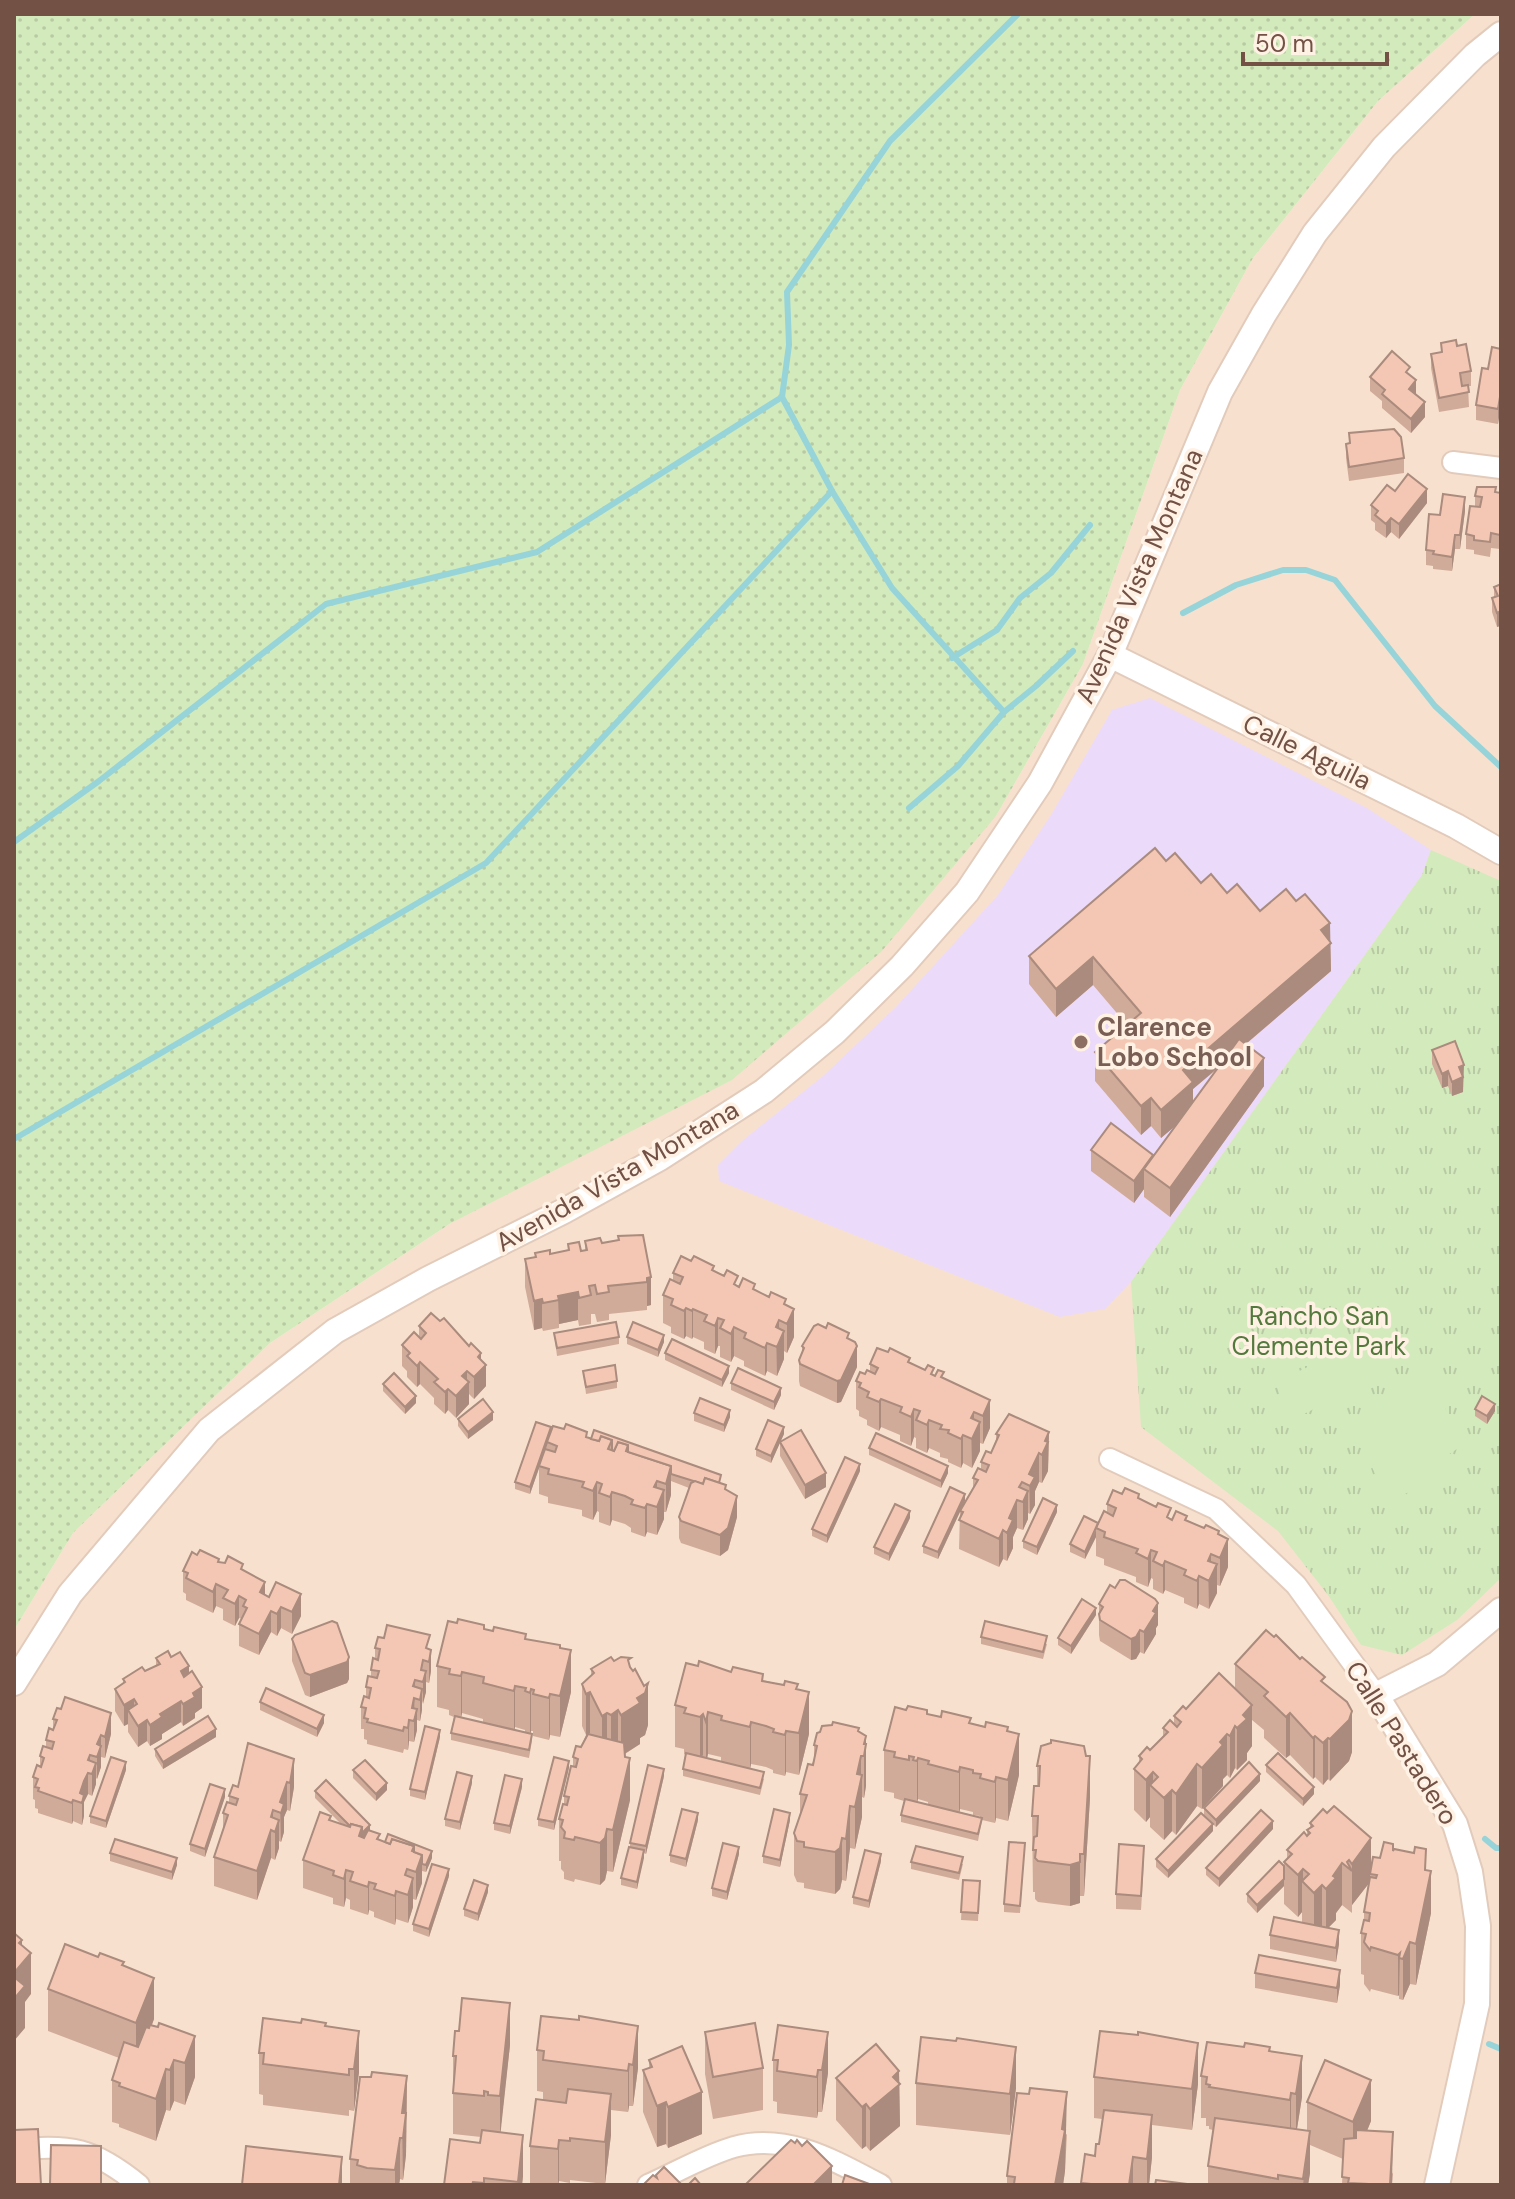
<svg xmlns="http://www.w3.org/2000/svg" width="1515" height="2199" font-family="'DM Sans',sans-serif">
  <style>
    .residential { fill: #f7e1ce }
    .education { fill: #ebdaf9 }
    .grass { fill: url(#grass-dots) }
    .park { fill: url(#park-tufts) }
    .pitch { fill: #d3eabc }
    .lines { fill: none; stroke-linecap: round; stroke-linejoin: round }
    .stream { stroke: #97d4d9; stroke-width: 6 }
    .minor-casing { stroke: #e3cbbc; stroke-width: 24 }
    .tertiary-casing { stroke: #e3cbbc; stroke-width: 28 }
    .minor { stroke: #fff; stroke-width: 20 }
    .tertiary { stroke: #fff; stroke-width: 24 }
    .wall { fill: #d1ab9a; fill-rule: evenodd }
    .shaded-wall { fill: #aa8b7d }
    .building { fill: #f3c7b3; stroke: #aa8b7d; stroke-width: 2 }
    .education-dot { fill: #8d6e63; stroke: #fff2e4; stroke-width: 3 }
    .labels { text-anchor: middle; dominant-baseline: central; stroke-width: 7; stroke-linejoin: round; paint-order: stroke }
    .street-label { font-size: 26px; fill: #735145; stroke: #fff2e4 }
    .education-label { font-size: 26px; font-weight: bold; fill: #785e54; stroke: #fff2e4; text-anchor: start }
    .park-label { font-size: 26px; fill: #54793d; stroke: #fff2e4 }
  </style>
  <defs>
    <pattern id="grass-dots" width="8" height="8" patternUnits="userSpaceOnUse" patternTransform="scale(2)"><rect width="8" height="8" fill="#d3eabc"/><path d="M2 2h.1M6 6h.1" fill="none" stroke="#b8caa3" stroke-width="1.8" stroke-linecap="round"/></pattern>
    <pattern id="park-tufts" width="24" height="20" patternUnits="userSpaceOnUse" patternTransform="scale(2)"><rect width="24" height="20" fill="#d3eabc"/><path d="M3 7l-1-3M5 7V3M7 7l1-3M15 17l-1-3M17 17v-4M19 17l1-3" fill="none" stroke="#b8caa3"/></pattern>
  </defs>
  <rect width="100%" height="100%" fill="#fdeedd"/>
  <polygon class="residential" points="1475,14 1501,14 1501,2185 14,2185 14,1630 73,1533 270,1343 451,1223 996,816 1083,664 1180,390 1253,258 1378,101"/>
  <polygon class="education" points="1150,698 1367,808 1431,850 1422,875 1131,1282 1105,1309 1060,1317 719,1181 718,1165 742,1141 823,1076 896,1007 998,895 1051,815 1112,710"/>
  <polygon class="grass" points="14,14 1475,14 1378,101 1253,258 1180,390 1083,664 996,816 881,952 732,1080 451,1223 270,1343 73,1533 14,1630"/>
  <polygon class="park" points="1431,850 1501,881 1501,1578 1457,1620 1402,1655 1361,1645 1328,1595 1278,1531 1141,1427 1131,1282 1422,875"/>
  <g class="pitch">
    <path d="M 1355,1344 L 1372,1380 L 1300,1416 C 1279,1412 1272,1394 1287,1377 Z"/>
    <polygon points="1424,1380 1433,1382 1461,1441 1460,1447 1442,1459 1435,1480 1394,1499 1384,1495 1357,1432 1359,1427 1374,1421 1383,1399"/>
  </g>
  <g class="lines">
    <g class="stream">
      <polyline points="1183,613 1236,585 1283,570 1306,570 1335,580 1435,706 1501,767"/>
      <polyline points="952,658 997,630 1020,598 1051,573 1090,525"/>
      <polyline points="1004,712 892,588 832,491 782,397 789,345 787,292 890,141 1018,14"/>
      <polyline points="909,808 958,766 1004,712 1036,686 1073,651"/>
      <polyline points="14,842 99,781 326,604 537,552 782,397"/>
      <polyline points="14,1139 486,863 832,491"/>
      <polyline points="1485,1839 1496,1848 1501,1848"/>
      <polyline points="1489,2044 1501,2049"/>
    </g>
    <defs>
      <g id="minor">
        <polyline points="1453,462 1501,468"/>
        <polyline points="1110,1459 1216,1509 1296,1585 1376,1695"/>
        <path d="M 14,2150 C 70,2143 95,2149 139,2185"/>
        <path d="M 648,2185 C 675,2173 706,2155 734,2147 C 787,2132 835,2161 881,2185"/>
      </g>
      <g id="tertiary">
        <polyline points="1110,655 1456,826 1501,852"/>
        <polyline points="14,1683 70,1594 209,1430 335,1331 428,1279 564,1211 660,1158 764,1091 835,1032 902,966 967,892 1040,783 1110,655 1220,392 1264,314 1315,233 1384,147 1475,55 1501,34"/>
        <polyline points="1437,2185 1477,2004 1478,1926 1470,1872 1455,1824 1376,1695 1437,1664 1501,1610"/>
      </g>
    </defs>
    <use href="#minor" class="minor-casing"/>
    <use href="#tertiary" class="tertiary-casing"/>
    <use href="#minor" class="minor"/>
    <use href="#tertiary" class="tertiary"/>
  </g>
  <g class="wall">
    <polygon points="1441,343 1457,346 1471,371 1471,386 1468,386 1469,407 1439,412 1431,368 1431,354 1441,352"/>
    <polygon points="1501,349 1498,424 1476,420 1476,405 1488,369"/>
    <polygon points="1410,375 1416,395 1425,417 1411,433 1382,408 1382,401 1370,391 1370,377"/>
    <polygon points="1349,433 1404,458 1404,473 1349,481 1346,458 1346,444 1349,444"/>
    <polygon points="1395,491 1427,503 1399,539 1391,532 1386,538 1375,530 1375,523 1371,520 1371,505"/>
    <polygon points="1496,492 1501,493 1500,549 1491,548 1490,557 1474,554 1474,550 1466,549 1466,534 1475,506 1475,496"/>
    <polygon points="1465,511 1460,549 1455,549 1452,571 1433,569 1433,566 1426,565 1426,550 1440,515"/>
    <polygon points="1501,584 1497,627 1492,612 1492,598 1494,597 1494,587"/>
    <path d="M 1166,861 L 1201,883 L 1227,893 L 1260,911 L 1330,941 L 1331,971 L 1246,1044 L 1264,1086 L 1170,1217 L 1144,1197 L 1144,1189 L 1134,1203 L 1091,1171 L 1091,1150 L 1153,1156 L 1175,1126 L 1161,1138 L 1151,1126 L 1141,1135 L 1095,1081 L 1095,1052 L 1127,1025 L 1093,985 L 1056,1017 L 1029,984 L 1029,956 ZM 1217,1069 L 1193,1101 L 1193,1089 Z"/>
    <polygon points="1432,1050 1464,1079 1463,1079 1463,1092 1452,1096 1448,1086 1442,1088 1432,1064"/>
    <polygon points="643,1235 651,1305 647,1306 647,1310 609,1314 609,1320 597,1322 595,1314 591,1314 591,1324 579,1326 578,1320 559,1324 559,1328 543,1331 542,1328 534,1330 525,1287 525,1259 535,1257 535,1253 550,1254 568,1250 568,1244 581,1251 585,1250 585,1241 602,1243"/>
    <polygon points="714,1271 738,1286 755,1290 786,1305 794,1337 787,1353 784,1351 784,1359 777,1376 767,1371 765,1376 744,1366 744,1361 734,1356 731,1362 720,1357 720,1346 718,1346 715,1354 704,1349 704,1342 693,1337 692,1339 686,1336 684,1339 671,1333 671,1327 663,1323 663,1295 673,1281 673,1273"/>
    <polygon points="419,1326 481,1360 486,1386 474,1399 469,1394 469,1404 456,1418 448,1410 445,1414 434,1404 434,1398 420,1384 417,1387 407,1377 407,1371 402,1366 402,1345 419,1336"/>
    <polygon points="554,1333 619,1337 619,1344 557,1356"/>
    <polygon points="627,1337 664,1342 658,1357 627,1344"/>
    <polygon points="849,1339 857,1367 841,1402 837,1403 800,1386 799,1381 799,1360 802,1353 802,1346"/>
    <polygon points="665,1353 729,1373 722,1387 665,1360"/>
    <polygon points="910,1362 934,1376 944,1378 990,1400 990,1428 983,1444 980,1443 980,1451 972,1468 963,1463 961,1468 948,1462 948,1459 940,1457 940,1453 929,1448 927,1453 916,1448 916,1438 914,1437 911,1446 900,1441 900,1435 881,1427 879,1431 867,1425 867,1420 859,1416 859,1411 856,1409 856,1381 870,1372 870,1364"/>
    <polygon points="583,1371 617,1381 617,1388 586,1394"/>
    <polygon points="731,1383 781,1395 774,1410 731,1390"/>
    <polygon points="383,1384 416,1403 405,1414 383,1391"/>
    <polygon points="1475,1409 1495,1411 1487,1424 1475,1416"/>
    <polygon points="694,1413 730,1417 724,1432 694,1421"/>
    <polygon points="458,1419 493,1420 468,1439 458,1426"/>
    <polygon points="551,1432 587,1437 721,1483 726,1489 737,1517 728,1550 720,1556 681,1543 679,1538 679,1517 689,1488 671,1481 671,1495 666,1512 664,1512 664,1519 657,1535 647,1532 645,1537 631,1532 631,1528 625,1524 612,1520 610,1526 599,1522 599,1512 597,1511 593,1520 582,1516 582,1510 548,1503 548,1497 539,1494 539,1468 530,1494 515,1489 515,1482"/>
    <polygon points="1049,1432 1048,1471 1042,1483 1039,1482 1035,1491 1035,1505 1030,1514 1028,1513 1028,1519 1023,1530 1017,1528 1013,1537 1013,1548 1007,1561 1003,1559 999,1567 959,1549 960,1512 938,1559 923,1553 923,1546 965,1501 962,1507 973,1488 973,1478 981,1469 981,1462 991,1453 996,1440 996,1434"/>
    <polygon points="784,1434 780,1442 826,1487 805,1499 780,1456 780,1442 771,1463 756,1456 756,1449"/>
    <polygon points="869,1448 948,1473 941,1488 869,1455"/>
    <polygon points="860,1471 827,1543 812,1536 812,1529"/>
    <polygon points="1139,1499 1171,1519 1187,1520 1219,1535 1228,1567 1220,1586 1217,1585 1217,1593 1209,1609 1199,1604 1197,1609 1184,1603 1184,1598 1165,1590 1163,1594 1153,1589 1153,1579 1151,1578 1148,1587 1136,1582 1136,1577 1104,1565 1104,1559 1096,1556 1096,1537 1085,1559 1070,1552 1070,1544 1098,1523 1107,1513 1107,1504"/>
    <polygon points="1057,1512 1037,1555 1023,1548 1023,1541"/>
    <polygon points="910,1518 889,1561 874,1554 874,1547"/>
    <polygon points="219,1562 243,1570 265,1595 301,1616 292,1634 281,1628 277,1636 271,1632 259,1655 239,1646 239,1624 242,1619 239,1618 235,1626 223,1620 223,1609 216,1606 213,1613 186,1600 186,1594 183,1592 183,1571"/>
    <polygon points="1099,1604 1158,1625 1156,1628 1156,1634 1144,1654 1140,1652 1136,1659 1131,1660 1100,1641 1099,1635"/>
    <polygon points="1096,1615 1071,1654 1058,1645 1058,1638"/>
    <path d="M 484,1629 L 526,1640 L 571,1692 L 560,1737 L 550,1735 L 549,1740 L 533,1736 L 533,1731 L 531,1731 L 532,1741 L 529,1758 L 451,1740 L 451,1733 L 454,1717 L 449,1715 L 449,1710 L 437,1707 L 437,1666 ZM 462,1713 L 483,1719 L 483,1723 L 461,1718 ZM 515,1727 L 525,1730 L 525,1732 L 514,1730 Z"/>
    <polygon points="981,1637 1047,1644 1043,1659 981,1644"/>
    <polygon points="292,1639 349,1679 347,1683 310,1697 305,1695 292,1661"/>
    <polygon points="375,1648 430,1649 431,1671 429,1683 426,1682 426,1692 422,1704 422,1710 420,1721 417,1720 417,1730 414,1742 409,1741 408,1750 404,1749 403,1753 367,1744 367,1740 364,1739 364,1729 361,1729 361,1707 366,1697 366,1687 371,1677 371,1670 375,1659"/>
    <polygon points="171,1657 189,1674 202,1708 195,1713 195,1718 183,1726 181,1722 162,1734 162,1739 150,1746 147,1741 138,1747 128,1732 128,1724 124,1726 115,1711 115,1689 123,1684 123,1679 145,1671 156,1666 156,1658"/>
    <polygon points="614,1661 631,1668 648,1725 645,1735 640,1738 640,1744 625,1754 630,1800 613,1872 607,1871 605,1880 600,1885 575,1879 574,1882 564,1879 564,1872 561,1869 561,1861 559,1861 559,1819 564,1804 564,1796 573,1766 573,1757 581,1747 586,1735 582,1726 582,1684 591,1676 591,1669"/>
    <polygon points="1235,1664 1325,1684 1352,1752 1349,1761 1330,1781 1328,1779 1323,1785 1315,1777 1313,1779 1290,1755 1286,1758 1264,1738 1264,1730 1252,1720 1252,1746 1247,1753 1247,1760 1237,1770 1235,1768 1230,1778 1227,1775 1223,1779 1223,1786 1202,1809 1197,1806 1176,1835 1172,1831 1164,1840 1150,1827 1150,1817 1146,1822 1134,1810 1134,1769 1139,1763 1139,1756 1150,1750 1163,1736 1163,1728 1174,1724 1174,1716 1186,1709 1235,1689"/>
    <path d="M 698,1666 L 731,1672 L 798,1689 L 809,1734 L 799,1775 L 786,1772 L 785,1776 L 773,1773 L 773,1770 L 766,1767 L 751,1764 L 750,1769 L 764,1779 L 760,1795 L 683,1776 L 683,1769 L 686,1755 L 684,1754 L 684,1749 L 675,1747 L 675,1705 ZM 708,1754 L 721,1757 L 721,1762 L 707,1758 Z"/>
    <polygon points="260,1702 324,1723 317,1737 260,1710"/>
    <path d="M 927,1714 L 1008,1731 L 1019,1775 L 1008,1821 L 996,1818 L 995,1823 L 982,1820 L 978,1841 L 901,1822 L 901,1815 L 904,1801 L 894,1798 L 894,1793 L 884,1791 L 884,1750 ZM 918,1799 L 928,1802 L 928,1805 L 917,1802 ZM 960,1809 L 973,1812 L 973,1815 L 980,1816 L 980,1818 L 959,1813 Z"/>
    <polygon points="53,1719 111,1734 105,1758 101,1757 101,1767 97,1779 96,1778 96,1784 92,1796 88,1794 84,1802 84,1816 82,1825 73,1821 72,1824 38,1813 38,1809 35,1808 35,1800 33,1799 33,1777 40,1766 40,1756 46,1746 46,1740 53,1729"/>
    <polygon points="216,1737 163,1769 155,1756 155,1749"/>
    <polygon points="440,1737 425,1800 410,1796 410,1789"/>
    <polygon points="248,1743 294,1787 290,1811 287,1810 284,1817 284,1832 281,1842 279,1841 279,1848 275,1860 271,1858 257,1900 214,1886 214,1857 223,1829 223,1813 229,1803 229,1796 238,1787"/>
    <polygon points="866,1744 866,1786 864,1798 862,1797 862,1817 855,1849 850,1848 846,1881 842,1880 840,1889 835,1894 804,1888 804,1883 797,1882 794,1875 794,1833 800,1814 800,1794 814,1759 814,1745"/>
    <polygon points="1041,1746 1090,1798 1084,1896 1080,1896 1080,1903 1070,1906 1038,1902 1035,1899 1035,1892 1033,1892 1032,1816 1037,1786 1037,1766"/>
    <polygon points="1266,1765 1314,1794 1303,1806 1266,1772"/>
    <polygon points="569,1768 554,1830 538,1826 538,1819"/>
    <polygon points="126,1770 106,1828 90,1823 90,1816"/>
    <polygon points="353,1770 387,1790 376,1801 353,1778"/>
    <polygon points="664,1776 646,1854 644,1853 637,1889 621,1885 621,1878 630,1847 630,1843"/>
    <polygon points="1260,1781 1216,1827 1204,1816 1204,1808"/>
    <polygon points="472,1783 460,1830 445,1826 445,1819"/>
    <polygon points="522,1787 510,1834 494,1830 494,1823"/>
    <polygon points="315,1791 370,1830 380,1840 432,1858 426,1872 422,1871 422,1883 416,1900 413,1899 413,1907 408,1923 396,1919 395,1925 374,1917 374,1912 369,1910 368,1915 350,1909 350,1900 346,1898 344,1907 333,1904 333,1898 303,1888 303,1860 331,1821 341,1824 315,1798"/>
    <polygon points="225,1797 205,1857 190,1851 190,1844"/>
    <polygon points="698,1820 686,1867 670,1862 670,1855"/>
    <polygon points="790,1820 780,1867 763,1863 763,1856"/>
    <polygon points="1310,1823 1371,1866 1380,1858 1393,1851 1426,1870 1431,1913 1416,1985 1410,1984 1403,2000 1399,1999 1399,1995 1398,1996 1371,1989 1370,1992 1364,1984 1364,1975 1361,1974 1361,1933 1364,1920 1364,1912 1369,1883 1352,1905 1352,1913 1342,1905 1336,1913 1336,1920 1328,1928 1339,1944 1336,1962 1270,1949 1270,1935 1302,1923 1302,1912 1298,1917 1284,1904 1284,1886 1257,1913 1247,1902 1247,1894 1284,1866 1284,1862 1287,1859 1287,1850 1307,1836 1307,1830 1310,1828"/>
    <polygon points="1273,1829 1219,1887 1206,1875 1206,1868"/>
    <polygon points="1213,1831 1168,1878 1156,1867 1156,1859"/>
    <polygon points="1025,1843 1020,1913 1004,1912 1004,1904"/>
    <polygon points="110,1853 177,1865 172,1880 110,1861"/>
    <polygon points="739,1854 727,1900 712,1896 712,1888"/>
    <polygon points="1144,1860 1141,1910 1116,1909 1116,1894"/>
    <polygon points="881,1861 869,1908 853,1904 853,1897"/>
    <polygon points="911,1862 963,1864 959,1880 911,1869"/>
    <polygon points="449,1876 429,1937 413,1931 413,1924"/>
    <polygon points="963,1880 980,1881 978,1921 961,1920"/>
    <polygon points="488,1892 478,1921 464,1916 464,1909"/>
    <polygon points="124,1966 154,2019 152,2025 158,2027 195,2077 185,2105 174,2101 170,2111 166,2110 156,2141 119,2127 119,2124 112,2122 112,2080 119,2058 48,2031 48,1989"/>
    <polygon points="1255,1973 1340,1985 1337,2003 1255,1988"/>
    <polygon points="579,2020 638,2068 633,2106 629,2106 628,2112 611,2110 611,2135 605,2184 570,2180 570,2183 559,2181 558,2185 530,2185 530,2146 543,2100 543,2092 537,2091 537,2050"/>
    <polygon points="778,2025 828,2073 822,2112 818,2112 817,2118 777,2113 777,2102 773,2101 773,2060"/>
    <polygon points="326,2026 359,2072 354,2111 349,2110 349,2116 263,2105 263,2095 259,2094 259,2053"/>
    <polygon points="705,2032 763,2068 763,2110 713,2119 705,2074"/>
    <polygon points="510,2045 500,2132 523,2176 522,2185 444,2185 480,2143 481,2137 453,2134 453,2056"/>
    <polygon points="1270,2051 1302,2097 1297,2129 1307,2131 1307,2102 1371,2121 1367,2131 1393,2174 1392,2185 1342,2185 1343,2159 1310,2145 1310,2173 1308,2185 1208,2185 1208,2166 1213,2130 1209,2129 1209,2126 1206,2126 1206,2118 1201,2118 1201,2076"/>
    <polygon points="649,2060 702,2134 668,2148 666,2144 657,2147 643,2112 643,2070 649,2068"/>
    <polygon points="899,2071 900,2126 870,2151 866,2146 862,2149 836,2120 836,2078"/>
    <polygon points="407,2076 406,2155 403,2180 400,2179 399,2185 350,2185 350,2159"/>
    <polygon points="1094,2077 1198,2084 1192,2130 1152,2125 1152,2157 1149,2185 1081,2185 1085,2154 1095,2156 1099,2144 1102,2119 1094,2118"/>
    <polygon points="916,2083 1016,2088 1010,2135 916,2125"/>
    <polygon points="1067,2134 1065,2171 1063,2185 1007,2185 1007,2176"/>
  </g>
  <g class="shaded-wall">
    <polygon points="1416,380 1416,394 1409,403 1409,389"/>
    <polygon points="1501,391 1501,405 1498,424 1498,409"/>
    <polygon points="1425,402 1425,417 1411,433 1411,419"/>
    <polygon points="1427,489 1427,503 1399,539 1399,524"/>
    <polygon points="1465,497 1465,511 1460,549 1460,535"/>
    <polygon points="1391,518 1391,532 1386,538 1386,524"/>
    <polygon points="1455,535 1455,549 1452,571 1452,557"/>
    <polygon points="1501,611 1501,626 1497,627 1497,613"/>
    <polygon points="1330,923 1331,971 1193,1089 1193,1111 1161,1138 1161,1110 1183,1070 1321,930"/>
    <polygon points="1093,957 1093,985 1056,1017 1056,989"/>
    <polygon points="1264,1058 1264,1086 1170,1217 1170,1188"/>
    <polygon points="1464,1065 1463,1092 1452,1096 1452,1082 1459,1067"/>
    <polygon points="1448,1071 1448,1086 1442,1088 1442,1074"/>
    <polygon points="1151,1098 1151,1126 1141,1135 1141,1106"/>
    <polygon points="1153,1155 1144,1169 1144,1189 1134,1203 1134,1181"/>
    <polygon points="651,1277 651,1305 647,1306 647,1278"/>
    <polygon points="578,1292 578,1320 559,1324 558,1296"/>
    <polygon points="542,1299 542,1328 534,1330 534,1301"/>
    <polygon points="686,1308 686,1336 684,1339 684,1311"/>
    <polygon points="693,1309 693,1337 692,1339 692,1311"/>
    <polygon points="794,1309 794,1337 787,1353 787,1324"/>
    <polygon points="718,1318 718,1346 715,1354 715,1326"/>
    <polygon points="779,1320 779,1342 784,1331 784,1359 777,1376 776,1327"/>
    <polygon points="734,1327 734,1356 731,1362 731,1334"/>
    <polygon points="664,1335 664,1342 658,1357 658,1350"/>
    <polygon points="767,1343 767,1371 765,1376 765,1348"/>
    <polygon points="857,1346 857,1367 841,1402 837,1403 837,1381"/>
    <polygon points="481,1353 481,1370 486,1365 486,1386 474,1399 474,1377 478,1357"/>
    <polygon points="420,1362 420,1384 417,1387 417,1366"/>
    <polygon points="729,1366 729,1373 722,1387 722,1380"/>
    <polygon points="467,1371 467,1385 469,1382 469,1404 456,1418 456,1396 462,1376"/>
    <polygon points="781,1388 781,1395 774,1410 774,1402"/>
    <polygon points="448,1389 448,1410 445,1414 445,1392"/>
    <polygon points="416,1396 416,1403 405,1414 405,1407"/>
    <polygon points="881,1399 881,1427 879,1431 879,1402"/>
    <polygon points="990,1400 990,1428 983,1444 983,1416"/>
    <polygon points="1495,1404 1495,1411 1487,1424 1487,1416"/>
    <polygon points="914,1409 914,1437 911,1446 911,1417"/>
    <polygon points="730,1410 730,1417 724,1432 724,1425"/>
    <polygon points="493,1412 493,1420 468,1439 468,1432"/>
    <polygon points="974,1412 974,1435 980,1422 980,1451 972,1468 971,1418"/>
    <polygon points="929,1420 929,1448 927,1453 927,1425"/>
    <polygon points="551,1427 551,1434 530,1494 530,1487"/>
    <polygon points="784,1427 784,1434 771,1463 771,1456"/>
    <polygon points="1049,1432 1048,1471 1042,1483 1042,1455 1045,1441"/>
    <polygon points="963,1435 963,1463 961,1468 961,1439"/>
    <polygon points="1039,1453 1039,1482 1035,1491 1035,1505 1030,1514 1029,1474"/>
    <polygon points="860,1464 860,1471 827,1543 827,1536"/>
    <polygon points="671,1466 671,1495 666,1512 666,1484"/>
    <polygon points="948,1466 948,1473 941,1488 941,1481"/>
    <polygon points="826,1473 826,1487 805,1499 805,1485"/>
    <polygon points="657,1481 657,1507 664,1490 664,1519 657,1535 657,1507 654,1487"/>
    <polygon points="597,1482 597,1511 593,1520 593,1491"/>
    <polygon points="1028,1491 1028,1519 1023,1530 1023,1502"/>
    <polygon points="612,1492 612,1520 610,1526 610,1497"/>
    <polygon points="965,1494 965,1501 938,1559 938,1552"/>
    <polygon points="737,1496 737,1517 728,1550 720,1556 720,1535"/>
    <polygon points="1017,1500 1017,1528 1013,1537 1013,1548 1007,1561 1007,1533 1009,1518"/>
    <polygon points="647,1504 647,1532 645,1537 645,1508"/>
    <polygon points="1057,1505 1057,1512 1037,1555 1037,1547"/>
    <polygon points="910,1511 910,1518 889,1561 889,1554"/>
    <polygon points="1003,1530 1003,1559 999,1567 999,1539"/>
    <polygon points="1096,1530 1096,1537 1085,1559 1085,1552"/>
    <polygon points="1228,1539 1228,1567 1220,1586 1220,1558"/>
    <polygon points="1151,1550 1151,1578 1148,1587 1148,1559"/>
    <polygon points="1211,1554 1211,1578 1217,1564 1217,1593 1209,1609 1208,1561"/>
    <polygon points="1165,1561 1165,1590 1163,1594 1163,1566"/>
    <polygon points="1199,1576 1199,1604 1197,1609 1197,1581"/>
    <polygon points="265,1582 265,1603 260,1592"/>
    <polygon points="216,1584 216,1606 213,1613 213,1592"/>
    <polygon points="301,1594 301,1616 292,1634 292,1612"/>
    <polygon points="239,1596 239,1618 235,1626 235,1604"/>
    <polygon points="1158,1603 1158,1625 1156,1628 1156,1634 1144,1654 1144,1632 1153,1611"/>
    <polygon points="281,1607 281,1628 277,1636 277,1614"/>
    <polygon points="1096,1608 1096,1615 1071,1654 1071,1646"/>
    <polygon points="271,1611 271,1632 259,1655 259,1634"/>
    <polygon points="1140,1630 1140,1652 1136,1659 1131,1660 1131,1639"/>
    <polygon points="431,1650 431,1671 429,1683 429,1662"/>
    <polygon points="571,1650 571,1692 560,1737 560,1696"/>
    <polygon points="349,1657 349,1679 347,1683 310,1697 310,1675"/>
    <polygon points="189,1666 189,1687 181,1671"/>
    <polygon points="426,1671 426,1692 423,1704 423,1682"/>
    <polygon points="462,1672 462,1713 461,1718 461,1676"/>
    <polygon points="415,1680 414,1719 417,1709 417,1730 414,1742 414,1721 412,1720 413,1686"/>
    <polygon points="648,1683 648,1725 645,1735 640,1738 640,1744 621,1756 621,1715 637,1698"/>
    <polygon points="515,1686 515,1727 514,1732 514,1691"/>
    <polygon points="202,1687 202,1708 195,1713 195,1718 183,1726 183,1704 193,1693"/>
    <polygon points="422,1689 422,1710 420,1721 420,1700"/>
    <polygon points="531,1689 531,1731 530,1734 530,1693"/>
    <polygon points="590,1692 590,1733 586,1735 586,1694"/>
    <polygon points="809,1692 809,1734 799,1775 799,1733"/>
    <polygon points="550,1694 550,1735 549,1740 549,1698"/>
    <polygon points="134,1699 134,1719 128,1710 128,1724 124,1726 124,1705"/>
    <polygon points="181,1701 181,1722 162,1734 162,1739 150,1746 150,1725 160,1714"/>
    <polygon points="1252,1705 1252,1746 1247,1753 1247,1760 1237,1770 1237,1728 1243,1715"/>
    <polygon points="618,1710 618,1752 611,1757 611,1715"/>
    <polygon points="1352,1711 1352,1752 1349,1761 1330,1781 1330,1739"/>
    <polygon points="708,1712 708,1754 706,1763 706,1722"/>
    <polygon points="111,1713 111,1734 105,1758 105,1737"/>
    <polygon points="607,1713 607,1755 602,1757 602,1716"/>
    <polygon points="1290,1713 1290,1755 1286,1758 1286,1717"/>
    <polygon points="703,1714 703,1755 700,1759 700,1717"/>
    <polygon points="324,1715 324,1723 317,1737 317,1729"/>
    <polygon points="147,1720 147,1741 138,1747 138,1726"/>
    <polygon points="409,1720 409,1741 408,1750 408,1728"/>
    <polygon points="751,1722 751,1764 750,1769 750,1727"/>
    <polygon points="1235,1726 1235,1768 1230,1778 1230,1736"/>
    <polygon points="859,1728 859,1764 861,1756 861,1780 862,1775 862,1817 855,1849 855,1807"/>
    <polygon points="216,1729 216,1737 163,1769 163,1762"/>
    <polygon points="440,1730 440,1737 425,1800 425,1792"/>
    <polygon points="786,1731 786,1772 785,1776 785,1735"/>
    <polygon points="1019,1734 1019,1775 1008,1821 1008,1780"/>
    <polygon points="1227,1734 1227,1775 1223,1779 1223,1786 1202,1809 1202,1768 1220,1742"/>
    <polygon points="101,1735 101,1767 97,1779 97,1744"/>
    <polygon points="866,1736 866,1786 864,1798 864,1744"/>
    <polygon points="1315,1736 1315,1777 1313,1779 1313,1738"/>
    <polygon points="1328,1738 1328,1779 1323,1785 1323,1743"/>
    <polygon points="90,1755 90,1774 88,1773 88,1794 84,1802 84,1816 82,1825 82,1803 80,1793"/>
    <polygon points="1090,1756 1090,1798 1084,1896 1084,1854"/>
    <polygon points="630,1758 630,1800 613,1872 613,1830"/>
    <polygon points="918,1758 918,1799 917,1803 917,1761"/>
    <polygon points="294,1759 294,1787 290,1811 290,1783"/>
    <polygon points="569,1761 569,1768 554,1830 554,1822"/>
    <polygon points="126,1762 126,1770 106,1828 106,1821"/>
    <polygon points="96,1763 96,1784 92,1796 92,1774"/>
    <polygon points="1197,1764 1197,1806 1176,1835 1176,1794"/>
    <polygon points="960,1767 960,1809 959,1814 959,1772"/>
    <polygon points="664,1769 664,1776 646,1854 646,1846"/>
    <polygon points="1153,1772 1153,1788 1150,1785 1150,1817 1146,1822 1146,1780"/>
    <polygon points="1260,1774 1260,1781 1216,1827 1216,1820"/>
    <polygon points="472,1776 472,1783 460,1830 460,1822"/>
    <polygon points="996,1777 996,1818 995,1823 995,1782"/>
    <polygon points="522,1779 522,1787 510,1834 510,1826"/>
    <polygon points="287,1782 287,1810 284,1817 284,1832 281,1842 280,1802"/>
    <polygon points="387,1783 387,1790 376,1801 376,1794"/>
    <polygon points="1314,1787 1314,1794 1303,1806 1303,1799"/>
    <polygon points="225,1789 225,1797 205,1857 205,1849"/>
    <polygon points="1172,1790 1172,1831 1164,1840 1164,1798"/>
    <polygon points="73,1800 73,1821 72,1824 72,1803"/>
    <polygon points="850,1806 850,1848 846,1881 846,1839"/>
    <polygon points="273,1810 273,1831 271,1830 271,1858 257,1900 257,1871"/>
    <polygon points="698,1813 698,1820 686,1867 686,1859"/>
    <polygon points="790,1813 790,1820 780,1867 780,1860"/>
    <polygon points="279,1820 279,1848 275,1860 275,1832"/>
    <polygon points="1273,1821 1273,1829 1219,1887 1219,1879"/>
    <polygon points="1213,1824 1213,1831 1168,1878 1168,1871"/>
    <polygon points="370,1825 370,1832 362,1840 359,1836 362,1827"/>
    <polygon points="607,1829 607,1871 605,1880 600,1885 600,1843"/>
    <polygon points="842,1838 842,1880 840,1889 835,1894 835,1852"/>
    <polygon points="1371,1838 1371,1874 1370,1874 1370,1882 1352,1905 1352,1864"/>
    <polygon points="739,1847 739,1854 727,1900 727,1892"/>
    <polygon points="1426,1849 1425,1900 1431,1871 1431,1913 1416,1985 1416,1944"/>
    <polygon points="644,1850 644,1858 637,1889 637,1882"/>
    <polygon points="432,1851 432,1858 426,1872 426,1865"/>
    <polygon points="881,1854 881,1861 869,1908 869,1901"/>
    <polygon points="1080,1854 1080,1903 1070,1906 1070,1865"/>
    <polygon points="422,1855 422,1883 416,1900 416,1872"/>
    <polygon points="177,1858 177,1865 172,1880 172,1872"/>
    <polygon points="1342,1863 1342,1905 1336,1913 1336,1920 1326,1930 1326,1889 1333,1876"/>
    <polygon points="449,1869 449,1876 429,1937 429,1929"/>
    <polygon points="1303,1869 1303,1882 1302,1881 1302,1912 1298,1917 1298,1875"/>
    <polygon points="346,1870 346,1898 344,1907 344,1879"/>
    <polygon points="413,1878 413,1907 408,1923 408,1895"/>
    <polygon points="1284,1879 1284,1886 1257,1913 1257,1905"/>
    <polygon points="369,1882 369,1910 368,1915 368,1887"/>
    <polygon points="488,1885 488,1892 478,1921 478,1914"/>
    <polygon points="1322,1885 1322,1927 1314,1935 1314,1893"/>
    <polygon points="396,1891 396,1919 395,1925 395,1896"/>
    <polygon points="1339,1930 1339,1944 1336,1962 1336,1948"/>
    <polygon points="22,1940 22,1964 31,1953 31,1994 25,2002 25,2028 14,2041 14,1973 19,1943"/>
    <polygon points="1410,1942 1410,1984 1403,2000 1403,1959"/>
    <polygon points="1400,1953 1399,1995 1398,1996 1398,1955"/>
    <polygon points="1340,1970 1340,1985 1337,2003 1337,1988"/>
    <polygon points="154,1978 154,2019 136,2065 136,2023"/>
    <polygon points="510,2003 510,2045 500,2138 500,2096"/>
    <polygon points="638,2026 638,2068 633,2106 633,2065"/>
    <polygon points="359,2031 359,2072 354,2111 354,2069"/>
    <polygon points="828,2032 828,2073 822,2112 822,2070"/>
    <polygon points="195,2036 195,2077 185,2105 185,2063"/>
    <polygon points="1198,2043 1198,2084 1192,2130 1192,2089"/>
    <polygon points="1016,2047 1016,2088 1010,2135 1010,2094"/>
    <polygon points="1302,2056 1302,2097 1296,2135 1296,2094"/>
    <polygon points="174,2060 174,2101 170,2111 170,2070"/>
    <polygon points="629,2064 629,2106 628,2112 628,2071"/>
    <polygon points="166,2069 166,2110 156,2141 156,2099"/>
    <polygon points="818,2070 818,2112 817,2118 817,2077"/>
    <polygon points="899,2071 900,2126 870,2151 870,2109 893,2077"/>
    <polygon points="407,2076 406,2155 403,2180 402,2113"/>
    <polygon points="1371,2080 1371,2121 1353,2164 1353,2122"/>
    <polygon points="702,2092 702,2134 668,2148 668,2107"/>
    <polygon points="1067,2092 1065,2171 1063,2185 1055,2185"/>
    <polygon points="1291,2093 1291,2134 1290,2141 1290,2100"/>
    <polygon points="611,2094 611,2135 605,2184 605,2142"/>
    <polygon points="666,2102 666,2144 657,2147 657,2106"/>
    <polygon points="866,2104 866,2146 862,2149 862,2107"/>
    <polygon points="1152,2115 1152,2157 1149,2185 1147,2185 1147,2159"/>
    <polygon points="1310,2131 1310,2173 1308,2185 1303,2185"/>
    <polygon points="1393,2132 1392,2185 1390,2185"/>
    <polygon points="523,2135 523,2176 522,2185 518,2185"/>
    <polygon points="400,2138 400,2179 399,2185 395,2185 395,2170"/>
    <polygon points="559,2140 559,2181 558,2185 558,2149"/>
    <polygon points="342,2157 342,2185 339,2185"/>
    <polygon points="1133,2157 1133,2185 1129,2185"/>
    <polygon points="832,2166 832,2185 813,2185"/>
  </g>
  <g class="building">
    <polygon points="1456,340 1457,346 1466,344 1471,371 1460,373 1462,386 1468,385 1469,392 1439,398 1431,354 1442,352 1441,343"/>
    <polygon points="1492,347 1501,349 1501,391 1498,409 1476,405 1482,368 1488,369"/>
    <polygon points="1392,351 1410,367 1406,372 1416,380 1409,389 1425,402 1411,419 1382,394 1385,390 1370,377"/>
    <polygon points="1394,429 1401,437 1404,458 1349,467 1346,444 1350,443 1349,433"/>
    <polygon points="1408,474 1427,489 1399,524 1391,518 1386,524 1375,515 1378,511 1371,505 1387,485 1395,491"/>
    <polygon points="1477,487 1496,487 1495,492 1501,493 1500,535 1491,533 1490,542 1474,540 1474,536 1466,534 1470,506 1480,507 1482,497 1475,496"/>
    <polygon points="1443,494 1465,497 1460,535 1455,535 1452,557 1433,554 1434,551 1426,550 1429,514 1440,515"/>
    <polygon points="1501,584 1501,611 1497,613 1492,598 1498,596 1494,587"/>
    <polygon points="1155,848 1166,861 1175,853 1201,883 1211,874 1227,893 1237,884 1260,911 1286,889 1296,901 1305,894 1330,923 1321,930 1331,943 1183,1070 1193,1082 1161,1110 1151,1098 1141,1106 1095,1052 1141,1013 1093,957 1056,989 1029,956"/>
    <polygon points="1239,1039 1264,1058 1170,1188 1144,1169"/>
    <polygon points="1455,1041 1464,1065 1459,1067 1463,1077 1452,1082 1448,1071 1442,1074 1432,1050"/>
    <polygon points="1111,1123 1153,1155 1134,1181 1091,1150"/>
    <polygon points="643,1235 651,1277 647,1278 647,1282 608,1286 609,1292 597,1294 595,1285 589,1286 591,1295 579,1298 578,1292 558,1296 559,1300 543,1303 542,1299 534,1301 525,1259 536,1257 535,1253 550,1250 550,1254 569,1250 568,1244 579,1242 581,1251 587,1250 585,1241 600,1238 602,1243 619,1240 618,1236"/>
    <polygon points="681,1256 691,1261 694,1256 714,1266 712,1270 724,1276 727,1270 738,1276 734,1284 739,1287 743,1278 755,1284 753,1289 769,1297 771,1292 786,1299 784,1304 794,1309 787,1324 779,1320 776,1327 784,1331 777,1347 767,1343 765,1348 744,1338 746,1333 734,1327 731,1334 720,1328 724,1320 718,1318 715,1326 704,1321 707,1315 693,1309 692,1311 686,1308 684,1311 671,1305 673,1299 663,1295 670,1279 680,1284 683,1277 673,1273"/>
    <polygon points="431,1313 440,1321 444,1318 469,1346 471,1343 481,1353 478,1357 486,1365 474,1377 467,1371 462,1376 469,1382 456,1396 448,1389 445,1392 434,1382 438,1379 420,1362 417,1366 407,1356 410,1353 402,1345 414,1332 421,1339 426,1333 419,1326"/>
    <polygon points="616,1322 619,1337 557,1348 554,1333"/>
    <polygon points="633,1322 664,1335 658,1350 627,1337"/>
    <polygon points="828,1323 849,1333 847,1338 855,1342 857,1346 841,1380 837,1381 800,1364 799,1360 804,1348 802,1346 814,1326 818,1324 826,1328"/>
    <polygon points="672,1339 729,1366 722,1380 665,1353"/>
    <polygon points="877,1348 888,1352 890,1348 910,1358 908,1362 925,1370 928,1365 934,1368 931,1374 935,1376 938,1370 944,1372 941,1377 990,1400 983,1416 974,1412 971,1418 980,1422 972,1439 963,1435 961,1439 948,1433 949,1430 940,1429 942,1425 929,1420 927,1425 916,1420 920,1411 914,1409 911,1417 900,1412 902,1407 881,1399 879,1402 867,1397 869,1392 859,1387 861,1383 856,1381 860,1372 865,1374 867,1370 875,1374 878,1368 870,1364"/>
    <polygon points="615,1365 617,1381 586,1387 583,1371"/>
    <polygon points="738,1368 781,1388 774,1402 731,1383"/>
    <polygon points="394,1373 416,1396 405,1407 383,1384"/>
    <polygon points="1482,1396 1495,1404 1487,1416 1475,1409"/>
    <polygon points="700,1398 730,1410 724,1425 694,1413"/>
    <polygon points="483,1399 493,1412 468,1432 458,1419"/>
    <polygon points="1009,1414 1049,1432 1045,1441 1048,1442 1042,1455 1039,1453 1029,1474 1035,1477 1030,1486 1022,1482 1019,1487 1028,1491 1023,1502 1017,1500 1009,1518 1013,1520 1007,1533 1003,1530 999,1539 959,1520 963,1512 960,1511 978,1480 973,1478 978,1468 986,1472 989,1465 981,1462 986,1451 991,1453 999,1435 996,1434"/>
    <polygon points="768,1420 784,1427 771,1456 756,1449"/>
    <polygon points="536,1422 551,1427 530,1487 515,1482"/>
    <polygon points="566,1424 587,1432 586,1437 599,1441 601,1436 612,1440 608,1449 614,1451 618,1442 628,1445 626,1451 671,1466 666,1484 657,1481 654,1487 664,1490 657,1507 647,1504 645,1508 631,1504 633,1500 625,1496 612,1492 610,1497 599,1493 602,1484 597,1482 593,1491 582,1487 584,1482 548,1474 549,1469 539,1466 545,1449 555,1452 557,1446 547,1442 553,1426 564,1429"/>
    <polygon points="594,1430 721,1475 719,1483 705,1478 703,1484 671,1474 671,1466 628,1452 628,1445 618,1442 614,1451 612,1450 612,1440 601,1436 599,1441 591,1439"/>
    <polygon points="801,1430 826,1473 805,1485 780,1442"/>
    <polygon points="876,1433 948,1466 941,1481 869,1448"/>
    <polygon points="845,1457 860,1464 827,1536 812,1529"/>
    <polygon points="705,1478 726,1485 725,1489 737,1496 728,1528 720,1535 681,1521 679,1517 691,1483 695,1481 703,1484"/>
    <polygon points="950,1487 965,1494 938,1552 923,1546"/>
    <polygon points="1125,1488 1139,1494 1138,1498 1156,1507 1158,1503 1171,1508 1167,1517 1172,1520 1176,1511 1187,1516 1185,1520 1204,1528 1206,1525 1219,1531 1218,1534 1228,1539 1220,1558 1211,1554 1208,1561 1217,1564 1209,1581 1199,1576 1197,1581 1184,1575 1186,1570 1165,1561 1163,1566 1153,1561 1157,1552 1151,1550 1148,1559 1136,1553 1138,1549 1104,1537 1105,1532 1096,1528 1104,1511 1113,1516 1116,1508 1107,1504 1113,1490 1122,1494"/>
    <polygon points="1043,1498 1057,1505 1037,1547 1023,1541"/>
    <polygon points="895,1504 910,1511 889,1554 874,1547"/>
    <polygon points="1084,1516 1098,1523 1085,1552 1070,1544"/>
    <polygon points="200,1550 219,1559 218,1562 225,1563 228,1556 243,1564 241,1569 265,1582 260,1592 269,1597 276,1582 301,1594 292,1612 281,1607 277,1614 271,1611 259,1634 239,1624 247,1608 243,1606 246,1600 239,1596 235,1604 223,1598 228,1590 216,1584 213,1592 186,1578 188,1573 183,1571 192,1552 197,1555"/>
    <polygon points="1120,1580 1125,1580 1155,1599 1158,1603 1153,1611 1156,1613 1144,1632 1140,1630 1136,1637 1131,1639 1100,1620 1099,1614 1103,1607 1099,1604 1110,1585 1115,1588"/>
    <polygon points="1082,1599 1096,1608 1071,1646 1058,1638"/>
    <polygon points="458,1619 484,1625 484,1629 493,1631 494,1627 526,1634 525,1639 560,1645 560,1648 571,1650 560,1696 550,1694 549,1698 533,1694 534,1690 531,1689 530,1693 525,1691 526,1688 515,1686 514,1691 483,1683 484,1677 462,1672 461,1676 449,1674 450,1669 437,1666 448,1621 457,1623"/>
    <polygon points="332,1621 337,1623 349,1657 347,1662 310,1675 305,1673 292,1639 295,1635"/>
    <polygon points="985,1621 1047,1636 1043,1652 981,1637"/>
    <polygon points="387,1625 430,1635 426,1648 431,1650 429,1662 423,1660 421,1670 426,1671 423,1682 415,1680 413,1686 422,1689 420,1700 414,1698 412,1708 417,1709 414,1721 409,1720 408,1728 404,1727 403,1731 367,1722 368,1719 364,1718 366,1708 361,1707 364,1696 369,1698 371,1688 366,1687 368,1676 377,1678 379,1671 371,1670 373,1658 378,1660 380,1649 375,1648 378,1637 384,1638"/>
    <polygon points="1266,1630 1274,1637 1276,1635 1300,1659 1302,1657 1325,1677 1321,1681 1347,1702 1352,1711 1349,1720 1330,1739 1328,1738 1323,1743 1315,1736 1313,1738 1290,1713 1286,1717 1264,1696 1268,1692 1235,1664"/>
    <polygon points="168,1651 171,1657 180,1652 189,1666 181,1671 184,1677 192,1671 202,1687 193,1693 195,1697 183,1704 181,1701 160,1714 162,1717 150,1725 147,1720 138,1726 128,1710 137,1704 134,1699 124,1705 115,1689 125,1682 123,1679 142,1667 145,1671 160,1664 156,1658"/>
    <polygon points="611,1657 614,1661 621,1657 631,1658 628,1660 630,1667 633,1671 635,1669 644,1686 648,1683 645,1693 637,1698 640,1703 621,1715 618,1710 611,1715 607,1713 602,1716 590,1692 586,1694 582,1684 594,1673 591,1669"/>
    <polygon points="699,1661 731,1672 733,1667 763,1674 762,1681 784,1685 785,1681 798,1684 796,1689 809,1692 799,1733 786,1731 785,1735 773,1732 774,1729 766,1726 751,1722 750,1727 721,1720 722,1716 708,1712 706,1722 703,1714 700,1717 684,1713 686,1708 675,1705 686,1663 698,1666"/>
    <polygon points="1219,1673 1252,1705 1243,1715 1247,1719 1237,1728 1235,1726 1230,1736 1227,1734 1220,1742 1223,1745 1202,1768 1197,1764 1176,1794 1172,1790 1164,1798 1150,1785 1158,1777 1153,1772 1146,1780 1134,1769 1142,1759 1139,1756 1147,1747 1150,1750 1168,1732 1163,1728 1170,1720 1177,1727 1181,1722 1174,1716 1183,1706 1186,1709"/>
    <polygon points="266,1688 324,1715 317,1729 260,1702"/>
    <polygon points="65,1697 111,1713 105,1737 101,1735 97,1744 101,1746 97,1757 90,1755 88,1760 96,1763 92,1774 88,1773 84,1781 80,1793 84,1795 82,1803 73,1800 72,1803 38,1791 39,1788 35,1787 38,1779 33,1777 37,1765 41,1767 44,1758 40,1756 43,1746 52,1749 54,1742 46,1740 49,1728 53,1730 57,1720 53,1719 57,1708 61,1709"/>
    <polygon points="908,1706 927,1710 927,1714 941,1717 942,1711 971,1718 969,1723 985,1727 986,1722 1008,1727 1007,1731 1019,1734 1008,1780 996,1777 995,1782 980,1778 981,1774 973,1773 973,1770 960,1767 959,1772 928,1764 929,1761 918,1758 917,1761 913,1760 914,1757 909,1756 909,1760 894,1757 895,1752 884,1750 895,1707 906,1710"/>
    <polygon points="208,1716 216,1729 163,1762 155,1749"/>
    <polygon points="455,1716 532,1734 529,1750 451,1733"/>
    <polygon points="833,1722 859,1728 858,1731 866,1736 864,1744 866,1744 864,1756 861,1756 857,1774 862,1775 855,1807 850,1806 846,1839 842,1838 840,1848 835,1852 804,1847 804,1842 797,1841 794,1833 807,1795 800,1794 808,1764 813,1765 817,1746 814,1745 817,1733 820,1732 822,1726 832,1725"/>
    <polygon points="425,1726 440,1730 425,1792 410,1789"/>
    <polygon points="588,1734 624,1743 625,1757 630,1758 613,1830 607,1829 605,1838 600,1843 575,1837 574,1840 564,1838 565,1832 561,1827 563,1820 559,1819 563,1804 567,1805 569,1797 564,1796 571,1766 576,1767 578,1759 573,1757 576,1746 581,1747"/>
    <polygon points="1051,1740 1084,1746 1086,1756 1090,1756 1084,1854 1080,1854 1080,1862 1070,1865 1038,1861 1035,1858 1036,1850 1033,1850 1034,1837 1037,1836 1038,1816 1032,1816 1034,1786 1039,1786 1040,1766 1037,1766 1041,1746 1051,1743"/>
    <polygon points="248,1743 294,1759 290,1783 287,1782 280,1802 284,1804 281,1813 273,1810 271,1817 279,1820 275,1832 271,1830 257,1871 214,1857 228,1815 223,1813 227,1802 236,1805 238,1799 229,1796 233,1785 238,1787"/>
    <polygon points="686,1753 764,1772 760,1788 683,1769"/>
    <polygon points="1278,1753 1314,1787 1303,1799 1266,1765"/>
    <polygon points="111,1757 126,1762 106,1821 90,1816"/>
    <polygon points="554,1757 569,1761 554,1822 538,1819"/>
    <polygon points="365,1760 387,1783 376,1794 353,1770"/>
    <polygon points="1249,1762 1260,1774 1216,1820 1204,1808"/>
    <polygon points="648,1765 664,1769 646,1846 630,1843"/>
    <polygon points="457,1772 472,1776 460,1822 445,1819"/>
    <polygon points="505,1775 522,1779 510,1826 494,1823"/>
    <polygon points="326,1780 370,1825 362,1833 362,1827 351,1824 350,1826 315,1791"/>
    <polygon points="210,1784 225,1789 205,1849 190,1844"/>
    <polygon points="905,1799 982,1818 978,1834 901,1815"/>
    <polygon points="1334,1806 1371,1838 1352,1864 1349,1860 1347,1862 1352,1871 1342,1863 1333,1876 1336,1878 1326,1889 1322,1885 1314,1893 1302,1881 1309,1874 1303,1869 1298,1875 1284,1862 1292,1854 1287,1850 1304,1832 1307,1836 1310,1833 1307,1830 1313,1826 1310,1823 1323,1809 1327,1813"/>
    <polygon points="682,1809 698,1813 686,1859 670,1855"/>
    <polygon points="774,1809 790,1813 780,1860 763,1856"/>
    <polygon points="1261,1810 1273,1821 1219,1879 1206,1868"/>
    <polygon points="320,1812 331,1816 329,1820 350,1827 351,1824 362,1827 359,1836 364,1838 368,1830 380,1834 377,1839 390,1844 392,1839 414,1846 412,1851 422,1855 416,1872 407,1869 405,1875 413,1878 408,1895 396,1891 395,1896 374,1889 376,1884 369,1882 368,1887 350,1881 353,1872 346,1870 344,1879 333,1875 334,1871 303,1860"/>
    <polygon points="1201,1813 1213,1824 1168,1871 1156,1859"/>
    <polygon points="388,1834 432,1851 426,1865 422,1864 422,1855 414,1852 414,1846 392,1839 390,1844 385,1842"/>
    <polygon points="115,1839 177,1858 172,1872 110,1853"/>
    <polygon points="1009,1842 1025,1843 1020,1906 1004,1904"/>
    <polygon points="1384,1842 1393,1844 1393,1851 1394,1849 1414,1853 1415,1847 1426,1849 1425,1870 1431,1871 1416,1944 1410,1942 1403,1959 1399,1958 1400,1953 1398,1955 1371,1947 1370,1950 1364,1942 1366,1934 1361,1933 1364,1920 1369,1921 1370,1913 1364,1912 1370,1877 1376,1878 1377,1875 1370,1874 1373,1857 1380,1858"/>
    <polygon points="723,1843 739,1847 727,1892 712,1888"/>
    <polygon points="1119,1844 1144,1846 1141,1896 1116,1894"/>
    <polygon points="916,1846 963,1857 959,1873 911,1862"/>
    <polygon points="629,1847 644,1850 637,1882 621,1878"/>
    <polygon points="865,1850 881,1854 869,1901 853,1897"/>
    <polygon points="1279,1861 1284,1866 1284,1879 1257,1905 1247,1894"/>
    <polygon points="432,1864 449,1869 429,1929 413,1924"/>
    <polygon points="474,1880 488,1885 478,1914 464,1909"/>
    <polygon points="963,1880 980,1881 978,1913 961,1912"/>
    <polygon points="1274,1917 1339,1930 1336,1948 1270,1935"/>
    <polygon points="14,1933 22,1940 19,1943 31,1953 14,1973"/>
    <polygon points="65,1944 98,1957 100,1953 124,1962 122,1965 154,1978 136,2023 48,1989"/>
    <polygon points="1259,1955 1340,1970 1337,1988 1255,1973"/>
    <polygon points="14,1977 25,1986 14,1999"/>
    <polygon points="462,1998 510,2003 500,2096 488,2095 488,2092 484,2091 484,2096 453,2093 456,2056 453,2056 455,2031 459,2031"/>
    <polygon points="541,2016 579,2020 579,2016 638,2026 633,2065 629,2064 628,2071 543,2060 544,2051 537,2050"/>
    <polygon points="263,2018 301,2023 302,2019 326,2023 325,2026 359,2031 354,2069 349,2069 349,2075 263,2064 264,2053 259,2053"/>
    <polygon points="159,2023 195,2036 185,2063 174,2060 170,2070 166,2069 156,2099 119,2086 120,2083 112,2080 124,2042 138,2047 146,2027 149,2028 150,2025 158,2027"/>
    <polygon points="755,2023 763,2068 713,2077 705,2032"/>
    <polygon points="778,2025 828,2032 822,2070 818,2070 817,2077 777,2071 778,2060 773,2060"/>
    <polygon points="1100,2031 1138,2035 1138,2032 1198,2043 1192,2089 1094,2077"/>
    <polygon points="921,2037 956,2041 957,2038 1016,2047 1010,2094 916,2083"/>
    <polygon points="1207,2042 1244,2047 1245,2043 1270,2047 1269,2051 1302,2056 1296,2094 1291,2093 1290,2100 1209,2087 1210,2085 1206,2084 1207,2077 1201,2076"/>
    <polygon points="876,2044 899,2071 893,2077 900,2084 870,2109 866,2104 862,2107 836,2078"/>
    <polygon points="682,2046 702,2092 668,2107 666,2102 657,2106 643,2070 652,2067 649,2060"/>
    <polygon points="1325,2060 1371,2080 1353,2122 1307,2102"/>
    <polygon points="372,2072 407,2076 402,2113 406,2113 403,2138 400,2138 395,2170 367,2168 357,2165 358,2160 350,2159 360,2077 371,2077"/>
    <polygon points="1030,2088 1067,2092 1062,2129 1065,2130 1055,2185 1019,2185 1014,2184 1015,2177 1007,2176 1017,2093 1029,2094"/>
    <polygon points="568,2089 611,2094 605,2142 570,2138 570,2141 559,2140 558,2149 530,2146 536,2099 566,2103"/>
    <polygon points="1104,2110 1152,2115 1147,2159 1133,2157 1129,2185 1101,2185 1081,2183 1085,2154 1095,2156 1096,2144 1099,2144"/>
    <polygon points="1215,2118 1310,2131 1303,2179 1278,2175 1278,2179 1208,2166"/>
    <polygon points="38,2129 41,2185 14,2185 14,2130"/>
    <polygon points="482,2130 523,2135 518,2182 484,2178 484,2183 473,2182 472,2185 444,2185 450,2139 480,2143"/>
    <polygon points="1356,2130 1393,2132 1390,2185 1348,2183 1349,2178 1342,2177 1344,2139 1356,2138"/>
    <polygon points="791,2140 795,2143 797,2140 802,2146 807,2141 832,2166 813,2185 745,2185"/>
    <polygon points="51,2145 101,2146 101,2185 50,2185"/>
    <polygon points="246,2146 342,2157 339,2185 242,2185"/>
    <polygon points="664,2167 682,2185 643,2185 653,2175 657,2178 656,2175"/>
    <polygon points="845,2175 872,2185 842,2185"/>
    <polygon points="695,2178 701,2185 688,2185"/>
    <polygon points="1156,2180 1195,2185 1155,2185"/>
  </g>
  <circle class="education-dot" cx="1081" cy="1042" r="8"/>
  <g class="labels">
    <g class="street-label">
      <text transform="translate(1139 576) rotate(-66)">Avenida Vista Montana</text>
      <text transform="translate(1307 752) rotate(26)">Calle Aguila</text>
      <text transform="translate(617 1176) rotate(-30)">Avenida Vista Montana</text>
      <text transform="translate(1402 1743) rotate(58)">Calle Pastadero</text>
    </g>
    <g class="education-label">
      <text x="1097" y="1027">Clarence<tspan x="1097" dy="30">Lobo School</tspan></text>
    </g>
    <g class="park-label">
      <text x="1319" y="1316">Rancho San<tspan x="1319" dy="30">Clemente Park</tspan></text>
    </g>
  </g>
  <rect width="1515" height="2199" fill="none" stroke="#735145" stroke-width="32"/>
  <path d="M1243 52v12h144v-12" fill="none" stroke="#735145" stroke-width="4"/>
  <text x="1255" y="52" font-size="24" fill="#735145" stroke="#fff2e4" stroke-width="6" paint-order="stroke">50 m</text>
</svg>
